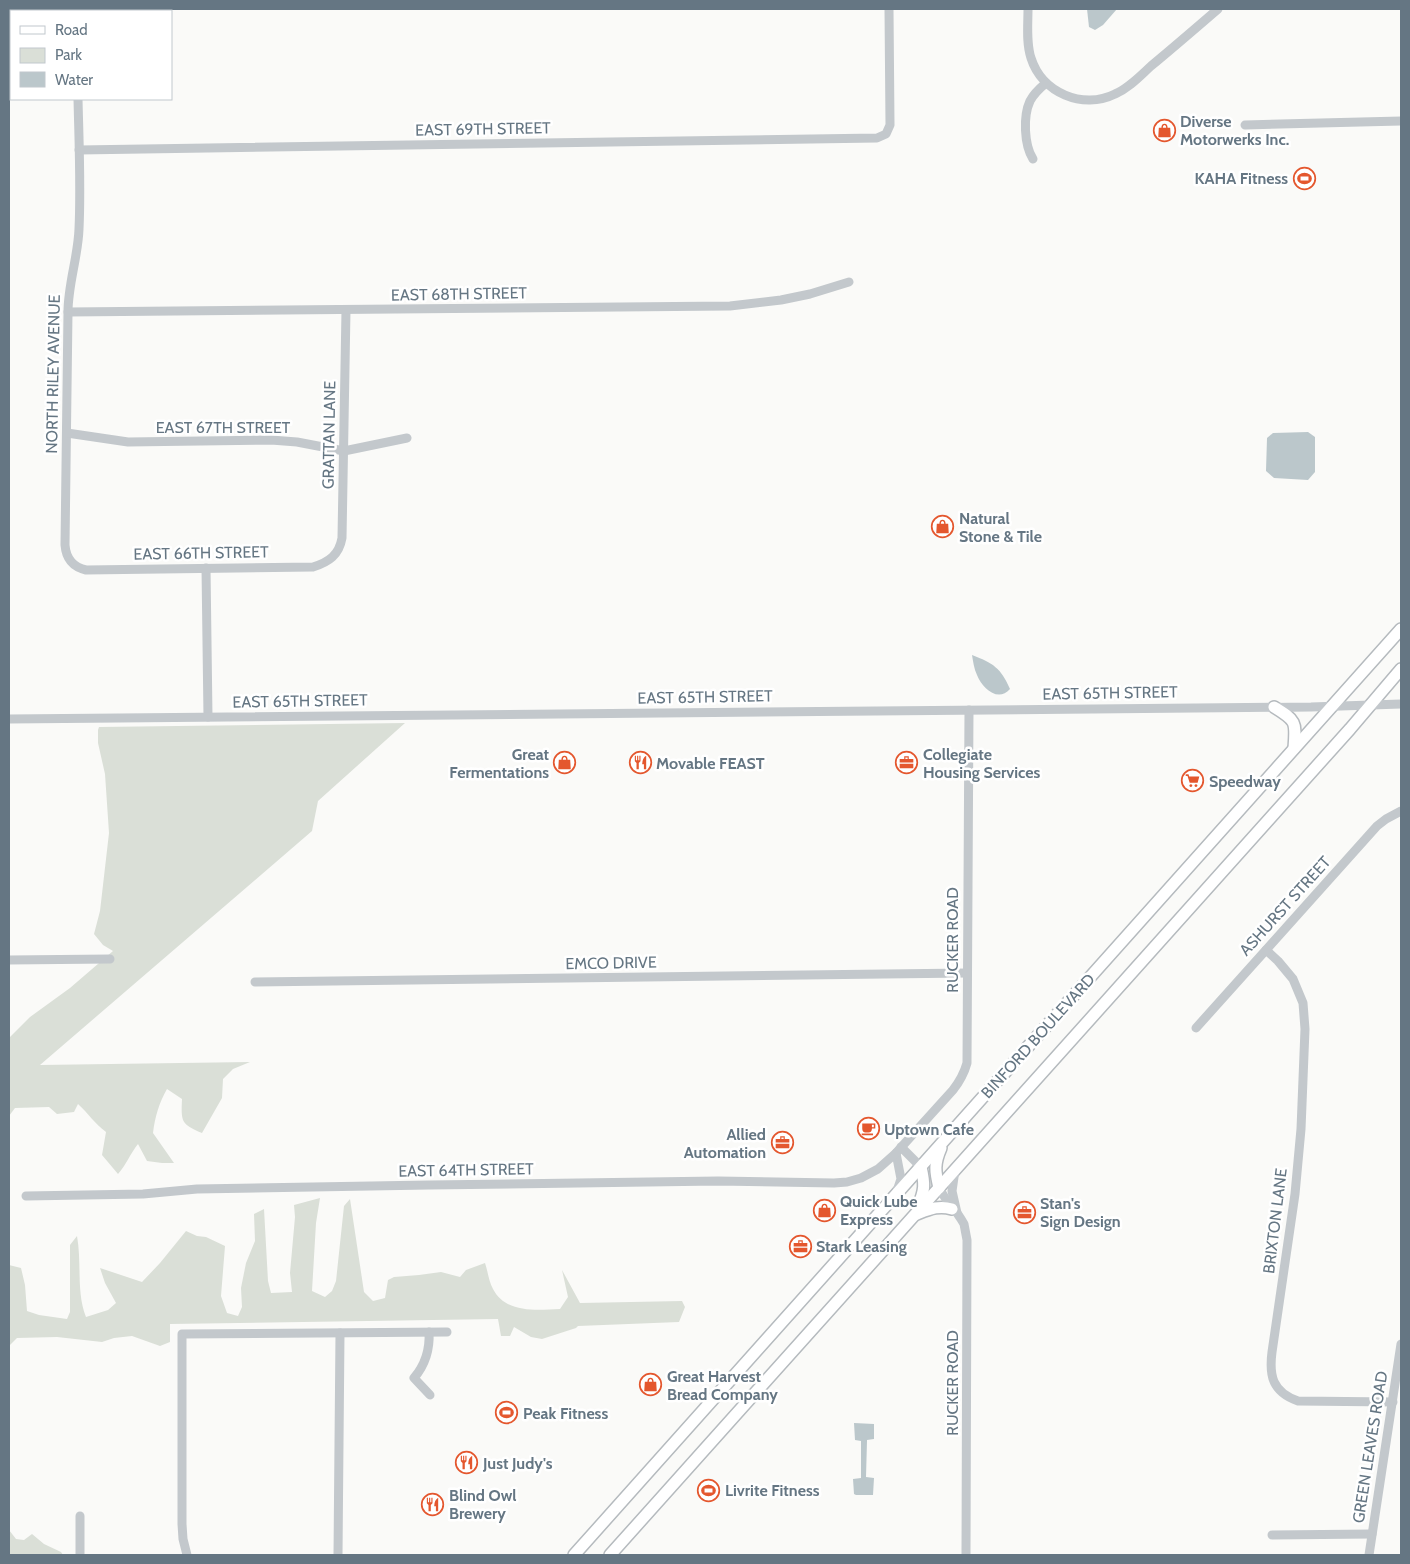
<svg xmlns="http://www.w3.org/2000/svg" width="1410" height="1564" font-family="Cabin,sans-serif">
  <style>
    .green { fill: #dadfd7 }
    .water { fill: #bbc7cb }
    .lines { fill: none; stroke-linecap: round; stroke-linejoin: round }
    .major-casing { stroke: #b5babe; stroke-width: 14 }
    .minor { stroke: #c3c8cc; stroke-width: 9 }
    .major { stroke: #fff; stroke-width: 11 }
    .labels { text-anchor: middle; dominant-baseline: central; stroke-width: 5; stroke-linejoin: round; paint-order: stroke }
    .poi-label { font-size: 16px; font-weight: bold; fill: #657683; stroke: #fff; text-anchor: start }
    .street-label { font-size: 16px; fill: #657683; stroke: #fff }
  </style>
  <rect width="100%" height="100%" fill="#fafaf8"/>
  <g class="green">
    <path d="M 405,723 L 318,801 L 312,831 L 40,1065 L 250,1062 L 233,1069 L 223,1079 L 222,1098 L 202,1133 C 181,1124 181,1122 182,1099 L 167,1089 C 159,1103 155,1117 153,1133 L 174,1163 L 162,1163 L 147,1161 L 138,1144 C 130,1154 126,1165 118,1174 L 102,1155 L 106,1132 C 95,1124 88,1113 78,1104 L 74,1112 L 57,1114 L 49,1107 L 15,1108 L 9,1116 L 9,1038 L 30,1017 L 70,988 L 113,951 L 103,945 L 94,934 L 100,911 L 109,833 L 105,774 L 98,743 L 98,730 L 99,727 Z"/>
    <path d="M 320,1198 L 316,1223 L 312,1291 L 325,1297 L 332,1291 L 336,1281 L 344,1206 L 350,1199 L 364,1292 L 373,1301 L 385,1298 L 388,1280 L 394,1277 L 419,1275 L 441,1272 L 460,1277 L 466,1270 L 485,1263 C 488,1272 489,1282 493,1289 C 506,1314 537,1310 560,1309 L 568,1297 L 562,1270 L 580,1303 L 682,1301 L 685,1307 L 679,1322 L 578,1326 L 576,1328 L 542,1339 L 531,1337 L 514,1327 L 510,1336 L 501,1336 L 498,1319 L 170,1324 L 170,1342 L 160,1346 L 132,1336 L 114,1338 L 102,1342 L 57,1337 L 17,1338 L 9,1346 L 9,1265 L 21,1268 L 25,1285 L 27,1311 L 39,1315 L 67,1319 L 70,1312 L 70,1245 L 77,1236 C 82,1263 76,1292 86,1317 L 108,1310 L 116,1303 L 105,1283 L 100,1268 L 142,1282 L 160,1263 L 186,1231 L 197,1236 L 206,1237 L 225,1246 L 221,1296 L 227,1313 L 238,1316 L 242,1307 L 241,1288 L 246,1263 L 255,1241 L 254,1214 L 264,1209 L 268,1281 L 271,1293 L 292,1292 L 290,1273 L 295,1217 L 294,1205 Z"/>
    <polygon points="9,1530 16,1539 24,1540 32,1534 44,1544 61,1552 63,1555 9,1555"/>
  </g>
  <g class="water">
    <polygon points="1087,9 1117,9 1103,25 1095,30 1089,27"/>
    <polygon points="1308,432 1315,437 1315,472 1308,480 1274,478 1266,471 1267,438 1273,433"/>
    <path d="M 972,655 C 993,663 1001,668 1010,689 C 998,703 982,688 977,675 C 974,669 973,661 972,655 Z"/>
    <polygon points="854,1423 874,1424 874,1439 867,1440 867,1441 866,1477 874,1478 873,1495 856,1495 854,1494 853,1479 861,1478 861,1441 855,1440"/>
  </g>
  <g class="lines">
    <defs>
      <g id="major">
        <path d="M 1274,707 C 1297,721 1296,722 1294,748"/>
        <path d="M 939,1188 C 935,1171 934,1164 941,1148"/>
        <path d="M 918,1206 C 925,1190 925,1184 921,1167"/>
        <path d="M 917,1214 C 930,1209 939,1205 952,1209"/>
        <polyline points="574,1555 1401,629"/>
        <polyline points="610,1555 1350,729 1401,669"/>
      </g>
    </defs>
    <use href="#major" class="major-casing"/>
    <g class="minor">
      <polyline points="79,9 79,11"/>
      <path d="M 1028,9 C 1028,25 1026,43 1031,58 C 1042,93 1083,110 1115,94 C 1129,88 1140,76 1151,66 C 1174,47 1196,28 1218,9"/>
      <path d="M 78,99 C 79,142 81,186 79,229 C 78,257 68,284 68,312 L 65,545 C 66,558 73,567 86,570 L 313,567 C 329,562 339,555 342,538 L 346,310"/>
      <polyline points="1245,125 1401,121"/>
      <polyline points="79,150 877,138 886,134 890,125 889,9"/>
      <path d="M 1033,159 C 1024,145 1023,116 1030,101 C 1034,93 1040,88 1046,83"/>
      <polyline points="68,312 730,306 781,300 810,294 849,282"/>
      <polyline points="67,433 128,442 271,440 297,442 344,451 407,438"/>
      <polyline points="206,568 208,717"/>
      <polyline points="9,719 1311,707 1401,704"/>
      <path d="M 1266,950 L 1278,961 L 1293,979 L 1303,1003 L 1305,1029 L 1301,1129 L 1295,1194 L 1272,1352 C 1269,1375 1272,1392 1298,1401 L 1393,1402"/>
      <polyline points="9,960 110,959"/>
      <polyline points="255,982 967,973"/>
      <polyline points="1196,1028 1377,826 1386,819 1401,811"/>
      <polyline points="901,1147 921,1167"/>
      <polyline points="896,1153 901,1179 897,1191"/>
      <polyline points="955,1170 952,1191 957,1213"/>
      <polyline points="939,1188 952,1209 957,1213 961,1219 964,1224 967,1240 966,1555"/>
      <path d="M 26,1196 L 143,1194 L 197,1189 L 429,1185 L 718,1181 L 834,1183 L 847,1182 L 861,1178 L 878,1169 L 896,1153 L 953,1090 C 960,1081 964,1074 967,1063 L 969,710"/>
      <path d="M 429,1332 C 430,1349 425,1365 414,1378 L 430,1395"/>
      <polyline points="80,1516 80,1555"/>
      <polyline points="1272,1535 1372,1534"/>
      <polyline points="187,1555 183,1539 182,1524 182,1334 447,1332"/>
      <polyline points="338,1555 340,1333"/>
      <polyline points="1369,1555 1401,1344"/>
    </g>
    <use href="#major" class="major"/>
  </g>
  <defs>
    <symbol id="shop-ring" viewBox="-11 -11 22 22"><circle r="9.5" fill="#fff" stroke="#e4572e" stroke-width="1.5"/><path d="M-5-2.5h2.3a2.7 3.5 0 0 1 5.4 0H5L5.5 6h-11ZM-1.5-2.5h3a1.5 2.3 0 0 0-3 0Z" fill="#e4572e"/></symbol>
    <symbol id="stadium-ring" viewBox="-11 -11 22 22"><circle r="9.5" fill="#fff" stroke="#e4572e" stroke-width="1.5"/><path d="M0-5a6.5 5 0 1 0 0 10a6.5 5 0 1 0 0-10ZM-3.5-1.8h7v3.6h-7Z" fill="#e4572e"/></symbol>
    <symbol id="restaurant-ring" viewBox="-11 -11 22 22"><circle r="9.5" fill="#fff" stroke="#e4572e" stroke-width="1.5"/><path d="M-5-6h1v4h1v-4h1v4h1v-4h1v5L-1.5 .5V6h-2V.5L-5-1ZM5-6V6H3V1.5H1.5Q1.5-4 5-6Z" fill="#e4572e"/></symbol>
    <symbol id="office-ring" viewBox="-11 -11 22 22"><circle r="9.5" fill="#fff" stroke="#e4572e" stroke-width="1.5"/><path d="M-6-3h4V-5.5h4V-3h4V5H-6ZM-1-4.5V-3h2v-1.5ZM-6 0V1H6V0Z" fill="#e4572e"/></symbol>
    <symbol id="supermarket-ring" viewBox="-11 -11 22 22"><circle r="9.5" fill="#fff" stroke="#e4572e" stroke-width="1.5"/><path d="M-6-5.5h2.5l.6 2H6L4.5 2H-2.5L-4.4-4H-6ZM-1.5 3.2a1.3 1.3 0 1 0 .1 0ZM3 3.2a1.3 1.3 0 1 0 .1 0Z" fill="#e4572e"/></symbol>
    <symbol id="cafe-ring" viewBox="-11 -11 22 22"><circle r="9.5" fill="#fff" stroke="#e4572e" stroke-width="1.5"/><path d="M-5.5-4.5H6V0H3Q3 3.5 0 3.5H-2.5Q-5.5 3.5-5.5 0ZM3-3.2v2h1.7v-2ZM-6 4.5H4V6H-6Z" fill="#e4572e"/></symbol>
  </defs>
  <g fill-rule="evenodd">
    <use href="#shop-ring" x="1152" y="118" width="25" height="25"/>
    <use href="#stadium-ring" x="1292" y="166" width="25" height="25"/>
    <use href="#shop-ring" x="930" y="514" width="25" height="25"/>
    <use href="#shop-ring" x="552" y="750" width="25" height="25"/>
    <use href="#restaurant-ring" x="628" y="750" width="25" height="25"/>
    <use href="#office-ring" x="894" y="750" width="25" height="25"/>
    <use href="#supermarket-ring" x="1180" y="768" width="25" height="25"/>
    <use href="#cafe-ring" x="856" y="1116" width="25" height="25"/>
    <use href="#office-ring" x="770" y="1130" width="25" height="25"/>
    <use href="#shop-ring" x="812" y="1198" width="25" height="25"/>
    <use href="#office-ring" x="1012" y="1200" width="25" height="25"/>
    <use href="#office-ring" x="788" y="1234" width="25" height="25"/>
    <use href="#shop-ring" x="638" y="1372" width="25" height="25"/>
    <use href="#stadium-ring" x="494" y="1400" width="25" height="25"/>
    <use href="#restaurant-ring" x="454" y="1450" width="25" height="25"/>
    <use href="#stadium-ring" x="696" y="1478" width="25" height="25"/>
    <use href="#restaurant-ring" x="420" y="1492" width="25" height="25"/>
  </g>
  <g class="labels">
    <g class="poi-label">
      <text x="1180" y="121">Diverse<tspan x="1180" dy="18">Motorwerks Inc.</tspan></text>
      <text x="1288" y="178" text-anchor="end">KAHA Fitness</text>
      <text x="959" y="518">Natural<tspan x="959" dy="18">Stone &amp; Tile</tspan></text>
      <text x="549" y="754" text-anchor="end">Great<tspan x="549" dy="18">Fermentations</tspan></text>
      <text x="923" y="754">Collegiate<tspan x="923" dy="18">Housing Services</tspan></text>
      <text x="656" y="763">Movable FEAST</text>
      <text x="1209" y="781">Speedway</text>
      <text x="884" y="1129">Uptown Cafe</text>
      <text x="766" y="1134" text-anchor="end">Allied<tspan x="766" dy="18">Automation</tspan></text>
      <text x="840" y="1201">Quick Lube<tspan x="840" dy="18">Express</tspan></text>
      <text x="1040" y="1203">Stan's<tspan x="1040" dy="18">Sign Design</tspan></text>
      <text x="816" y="1246">Stark Leasing</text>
      <text x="667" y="1376">Great Harvest<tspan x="667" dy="18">Bread Company</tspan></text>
      <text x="523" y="1413">Peak Fitness</text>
      <text x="483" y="1463">Just Judy's</text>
      <text x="725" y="1490">Livrite Fitness</text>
      <text x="449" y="1495">Blind Owl<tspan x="449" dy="18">Brewery</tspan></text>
    </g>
    <g class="street-label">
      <text transform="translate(483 129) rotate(-1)">EAST 69TH STREET</text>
      <text transform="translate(459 294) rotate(-1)">EAST 68TH STREET</text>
      <text transform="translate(53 374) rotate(-89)">NORTH RILEY AVENUE</text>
      <text x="223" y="427">EAST 67TH STREET</text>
      <text transform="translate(329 435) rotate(-89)">GRATTAN LANE</text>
      <text transform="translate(201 553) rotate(-1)">EAST 66TH STREET</text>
      <text transform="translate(1110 693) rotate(-1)">EAST 65TH STREET</text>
      <text transform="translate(705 697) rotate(-1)">EAST 65TH STREET</text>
      <text transform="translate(300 701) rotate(-1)">EAST 65TH STREET</text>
      <text transform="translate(1285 906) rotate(-48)">ASHURST STREET</text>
      <text transform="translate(952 940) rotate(-90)">RUCKER ROAD</text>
      <text transform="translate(611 963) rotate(-1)">EMCO DRIVE</text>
      <text transform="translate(1038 1036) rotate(-48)">BINFORD BOULEVARD</text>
      <text transform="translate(466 1170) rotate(-1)">EAST 64TH STREET</text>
      <text transform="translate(1275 1221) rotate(-83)">BRIXTON LANE</text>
      <text transform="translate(952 1383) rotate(-90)">RUCKER ROAD</text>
      <text transform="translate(1370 1447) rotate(-81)">GREEN LEAVES ROAD</text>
    </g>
  </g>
  <rect width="1410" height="1564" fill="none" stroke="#657683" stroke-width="20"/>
  <rect x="10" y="10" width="162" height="90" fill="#ffffff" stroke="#c1c8cd"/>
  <rect x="20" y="26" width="25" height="8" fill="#ffffff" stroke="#c1c8cd"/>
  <text x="55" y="35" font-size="15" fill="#657683">Road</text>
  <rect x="20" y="48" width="25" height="15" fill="#dadfd7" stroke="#c1c8cd"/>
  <text x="55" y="60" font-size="15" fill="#657683">Park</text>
  <rect x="20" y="72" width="25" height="15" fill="#bbc7cb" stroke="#c1c8cd"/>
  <text x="55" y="85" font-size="15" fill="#657683">Water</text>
</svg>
